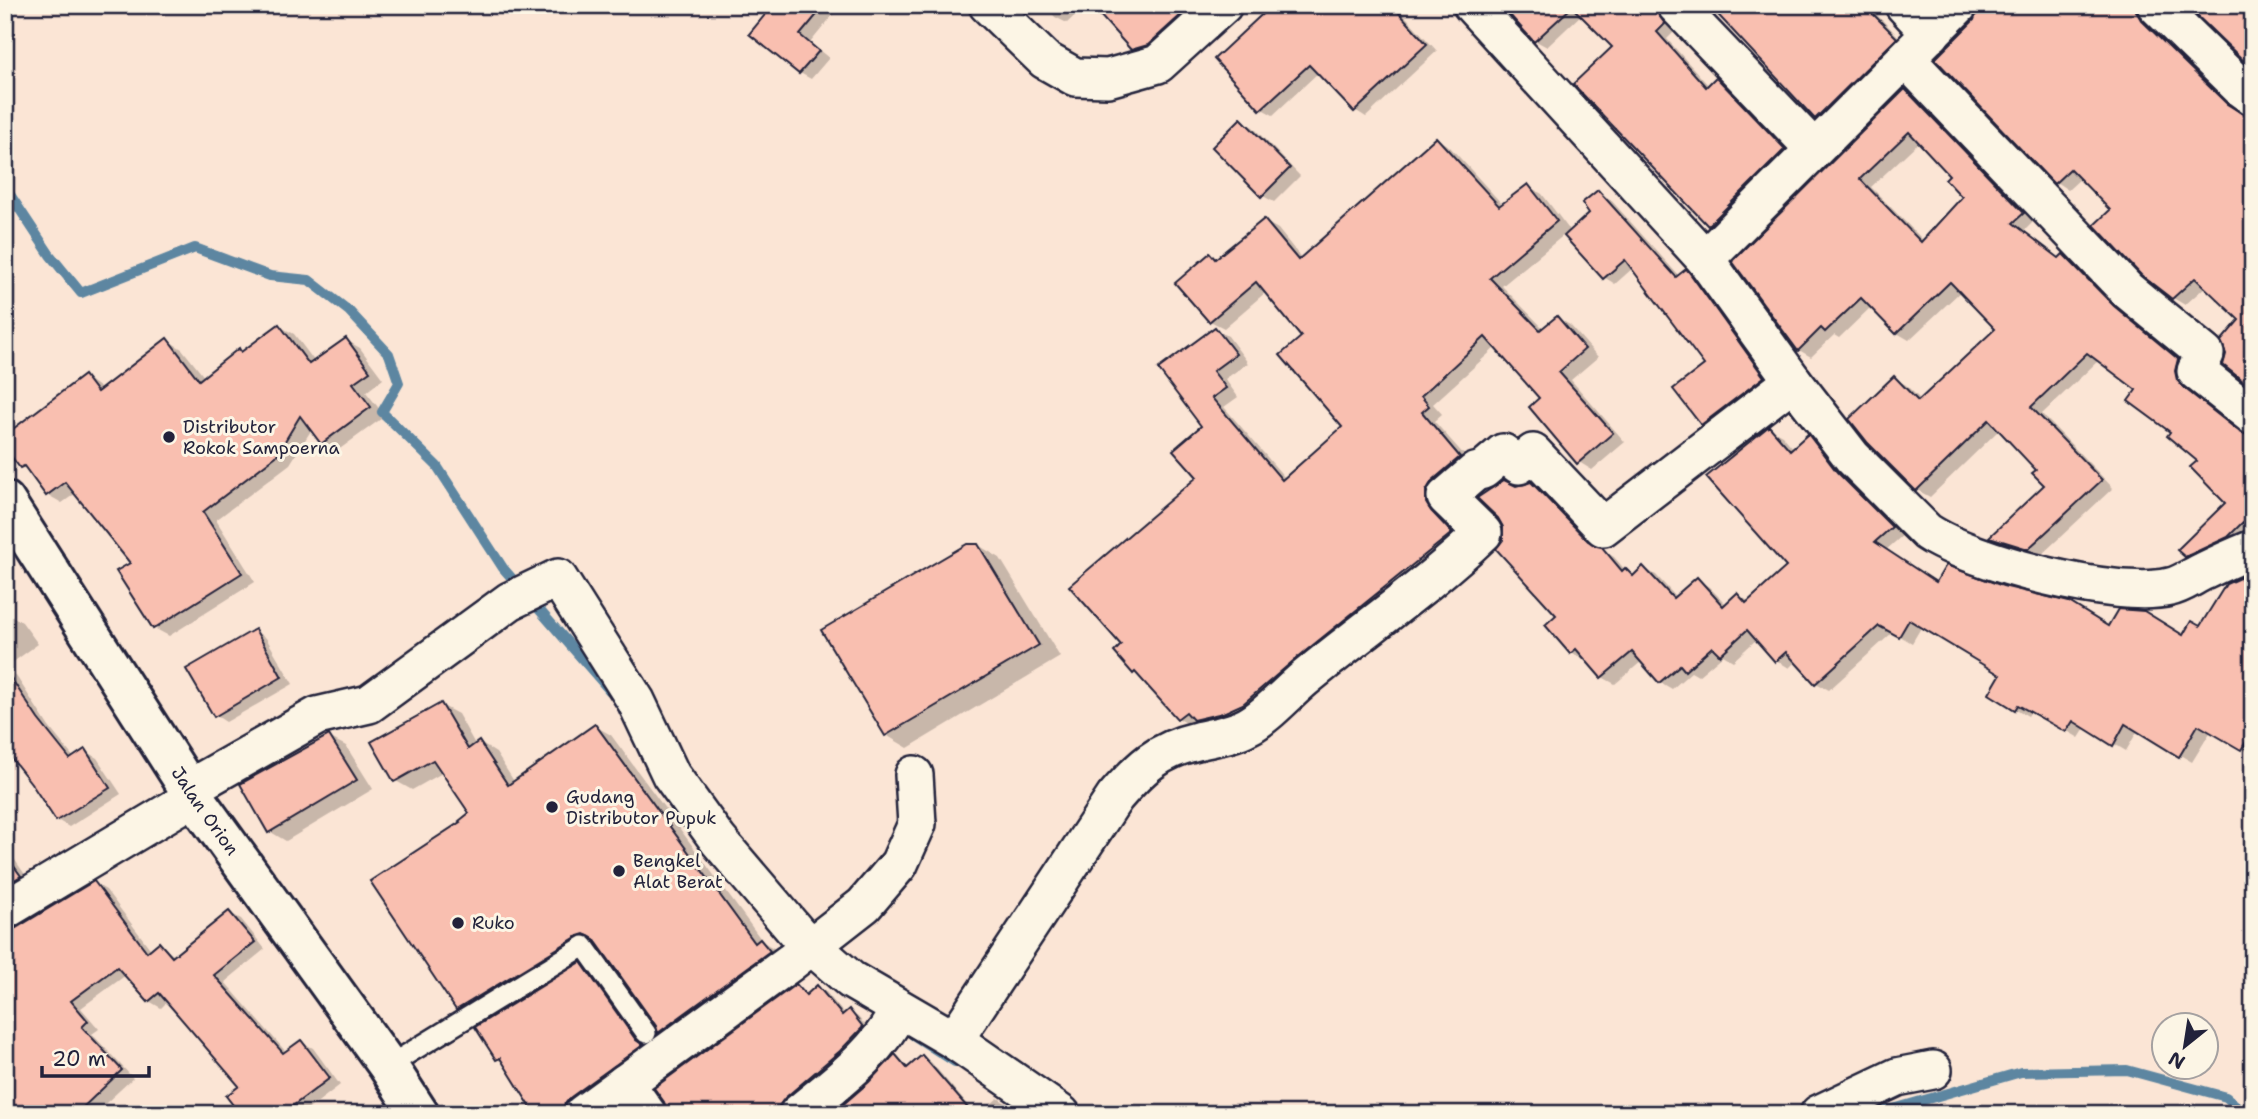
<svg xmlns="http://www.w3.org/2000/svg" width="2258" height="1119" font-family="'Shantell Sans',sans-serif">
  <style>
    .shadow { fill: #0003; fill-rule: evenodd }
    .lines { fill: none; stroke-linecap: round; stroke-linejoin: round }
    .stream { stroke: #5d86a1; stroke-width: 10 }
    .building { fill: #f9bfb0; stroke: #22223b; stroke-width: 2; fill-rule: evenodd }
    .service-casing { stroke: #22223b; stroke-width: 24 }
    .minor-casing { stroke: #22223b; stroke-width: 42 }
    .trunk-casing { stroke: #22223b; stroke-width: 44 }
    .service { stroke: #fcf5e5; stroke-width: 19 }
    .minor { stroke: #fcf5e5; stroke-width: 37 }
    .trunk { stroke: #fcf5e5; stroke-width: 38 }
    .poi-dot { fill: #22223b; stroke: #fcf5e5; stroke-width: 2.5 }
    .labels { text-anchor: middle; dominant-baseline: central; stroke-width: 6; stroke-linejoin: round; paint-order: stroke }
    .poi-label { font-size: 18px; fill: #22223b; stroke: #fcf5e5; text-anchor: start }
    .street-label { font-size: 18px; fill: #22223b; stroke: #fcf5e5 }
  </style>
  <rect width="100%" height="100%" fill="#fbe5d5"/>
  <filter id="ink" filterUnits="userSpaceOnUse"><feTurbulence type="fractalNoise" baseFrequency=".0143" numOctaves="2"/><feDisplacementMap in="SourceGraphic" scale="14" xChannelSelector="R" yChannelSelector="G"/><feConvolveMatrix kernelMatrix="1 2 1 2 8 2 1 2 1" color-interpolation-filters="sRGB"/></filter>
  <g filter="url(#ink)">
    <g class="shadow">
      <polygon points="775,5 841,5 810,43 829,58 811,79 800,73 752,33"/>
      <polygon points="1045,5 1086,5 1067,23 1055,17"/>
      <polygon points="1094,5 1176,5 1191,22 1144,55 1132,48"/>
      <polygon points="1275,5 1395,5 1437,51 1366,117 1355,110 1319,72 1273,115 1262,109"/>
      <polygon points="1503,5 1667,5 1666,17 1675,31 1667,39 1709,86 1716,79 1727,85 1795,156 1720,231 1709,225 1575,84 1615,47 1582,14 1547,47 1536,41"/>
      <polygon points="1710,5 1867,5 1907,45 1827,125 1816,118"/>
      <polygon points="1981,5 2149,5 2148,18 2153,29 2242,115 2253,119 2253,178 2241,320 2206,286 2185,305 2173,298 2112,210 2081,178 2068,190 2056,182 1975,21"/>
      <polygon points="2189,5 2253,5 2253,68"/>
      <path d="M 1905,91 L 1918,98 L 2035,220 L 2024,231 L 2061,259 L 2064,256 L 2076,263 L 2126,315 L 2190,368 L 2190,389 L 2196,397 L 2247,438 L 2247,525 L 2253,529 L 2253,539 L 2243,542 L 2230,535 L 2228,503 L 2200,460 L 2172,432 L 2139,390 L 2099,360 L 2042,414 L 2113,488 L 2041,555 L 2004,544 L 1992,537 L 2046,485 L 2038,470 L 2000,429 L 1930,497 L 1917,490 L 1894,378 L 1906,385 L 1921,400 L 1998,329 L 1961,291 L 1909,340 L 1897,333 L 1871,307 L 1839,338 L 1834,335 L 1811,357 L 1799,350 L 1735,261 ZM 1920,141 L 1952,175 L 1964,197 L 1924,241 L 1871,187 Z"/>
      <polygon points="1242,121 1253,127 1300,176 1274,202 1263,196 1214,147"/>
      <polygon points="1437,139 1450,147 1503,205 1528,186 1542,194 1571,232 1592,213 1599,192 1610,199 1679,276 1686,271 1697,278 1774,384 1713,430 1702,424 1706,365 1633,268 1615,284 1604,277 1565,234 1502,286 1544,329 1557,318 1570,325 1598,357 1571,380 1625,442 1592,470 1579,462 1542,398 1496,347 1433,404 1442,414 1434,421 1473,465 1439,512 1444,521 1465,541 1257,711 1208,727 1197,721 1191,726 1178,718 1142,677 1134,672 1123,646 1200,477 1215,329 1228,336 1248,363 1225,379 1238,397 1224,407 1286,479 1345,428 1303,337 1266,292 1224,328 1210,321 1210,255 1218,259 1264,221 1278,229 1302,259"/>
      <polygon points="279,326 294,334 315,362 346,340 360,348 383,379 366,392 385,416 337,451 322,443 312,429 290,464 216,520 255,582 169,636 154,628 132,563 76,493 62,503 48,495 31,472 22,467 85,377 103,390 167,340 182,349 205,378 239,350 243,353"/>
      <polygon points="1769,428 1782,435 1794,449 1808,436 1820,443 1850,481 1903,535 1886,550 1937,583 2109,628 2184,637 2200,628 2253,574 2253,755 2211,731 2192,762 2138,730 2126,751 2086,727 2079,738 2032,710 2028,716 1991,694 2002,675 1922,626 1912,643 1893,632 1829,690 1816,683 1796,661 1789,668 1776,660 1757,639 1733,661 1723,655 1698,676 1691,672 1672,689 1660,682 1642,661 1615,684 1602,677 1586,658 1584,660 1571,652 1559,616 1505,540 1515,488 1530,484 1543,491 1597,547 1614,557 1627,572 1635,576 1643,568 1656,575 1676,597 1697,579 1709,587 1727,605 1738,595 1750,602 1788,567"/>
      <polygon points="978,545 1000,558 1060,657 908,748 886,735"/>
      <polygon points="10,615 22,622 38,644 9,665 49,727 74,758 85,751 97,758 121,794 69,827 57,820 15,759 5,765 5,619"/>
      <polygon points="255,631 266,638 293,684 226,722 215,715"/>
      <polygon points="441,705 458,714 476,746 480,743 496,753 515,783 595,726 611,735 763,942 777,950 675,1041 660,1032 658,1025 599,943 474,1018 458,1008 462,823 471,814 444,772 412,790 396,781"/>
      <polygon points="329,737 346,746 373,789 286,841 269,831"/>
      <polygon points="5,846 31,883 5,899"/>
      <polygon points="94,883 106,890 152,951 159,945 176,957 230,913 241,919 265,949 225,982 287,1053 301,1042 313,1048 340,1085 302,1114 242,1114 241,1086 168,1001 161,1008 149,1001 126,975 81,1008 99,1029 92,1034 133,1078 94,1114 32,1114 16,930"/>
      <polygon points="581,964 589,969 645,1047 572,1114 537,1114 506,1064 497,1059"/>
      <polygon points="796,986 808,995 817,987 826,992 845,1015 849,1012 858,1017 871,1032 787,1114 669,1114"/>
      <polygon points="896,1056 909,1068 922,1057 931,1062 975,1114 834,1114 870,1084"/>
      <polygon points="998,1098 1013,1108 1019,1114 979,1114"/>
    </g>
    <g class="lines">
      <g class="stream">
        <polyline points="5,187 50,255 81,293 195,248 270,276 309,280 349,311 389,354 399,383 382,412 437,466 503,568 610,691"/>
        <polyline points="913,1035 955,1062"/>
        <polyline points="1876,1114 2021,1072 2127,1070 2226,1097 2246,1114"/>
      </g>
    </g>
    <g class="building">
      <polygon points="773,5 825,5 800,35 819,51 799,74 749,34"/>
      <polygon points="1091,5 1172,5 1181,15 1148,45 1131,50"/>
      <polygon points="1272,5 1392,5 1427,44 1354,112 1309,65 1260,110 1214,59"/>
      <polygon points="1501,5 1656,5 1656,11 1665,24 1657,32 1706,87 1716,77 1785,149 1708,226 1573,84 1612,47 1572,7 1534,42"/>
      <polygon points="1709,5 1864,5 1897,38 1815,119"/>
      <polygon points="1979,5 2136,5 2136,11 2141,20 2227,104 2253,120 2253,389 2223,365 2226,354 2221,341 2239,320 2195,278 2172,299 2141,275 2094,225 2110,210 2070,169 2054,184 1935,59 1974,20"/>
      <polygon points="2186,5 2253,5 2253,52 2244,61"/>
      <path d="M 1905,89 L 2024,213 L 2013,223 L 2059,258 L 2063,254 L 2114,306 L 2178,359 L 2175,371 L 2177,380 L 2183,387 L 2240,432 L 2253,437 L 2253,528 L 2250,529 L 2243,522 L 2228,537 L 2185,557 L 2177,550 L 2225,503 L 2190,467 L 2197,461 L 2167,436 L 2170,432 L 2128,401 L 2136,390 L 2087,353 L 2031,407 L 2102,480 L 2028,549 L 1989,537 L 2044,485 L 2032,473 L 2036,470 L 1989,420 L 1916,491 L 1868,443 L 1849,419 L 1894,376 L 1918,401 L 1995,329 L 1950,282 L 1896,334 L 1861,298 L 1825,332 L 1821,328 L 1798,351 L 1732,261 ZM 1909,132 L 1949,175 L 1945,179 L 1962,197 L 1921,242 L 1860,179 Z"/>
      <polygon points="1241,118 1290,168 1261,197 1212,147"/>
      <polygon points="1436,137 1499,206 1528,184 1557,221 1490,278 1540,330 1557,316 1585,349 1559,372 1613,433 1577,464 1529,407 1539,398 1485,337 1421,396 1429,406 1422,412 1460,457 1432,481 1426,491 1426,503 1431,511 1452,533 1292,662 1243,704 1223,713 1193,720 1186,712 1177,719 1135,672 1133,674 1114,652 1121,645 1069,586 1197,477 1173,450 1201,426 1158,369 1215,327 1236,354 1213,371 1226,388 1212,398 1282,480 1342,427 1280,355 1301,337 1256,282 1209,322 1175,283 1210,253 1215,259 1264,219 1298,260"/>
      <polygon points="1598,190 1676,277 1686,269 1689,272 1764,377 1701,425 1673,389 1704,365 1625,260 1603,279 1564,236 1589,213 1582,203"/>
      <polygon points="279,324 309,364 346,338 370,371 353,383 371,407 321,444 300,416 276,456 203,512 242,573 153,629 116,571 130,563 65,482 46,496 24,466 20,468 5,448 5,435 84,375 97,392 167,338 199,380 239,348 241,352"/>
      <polygon points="1769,426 1790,450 1808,434 1837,472 1892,527 1875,542 1936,582 1946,565 2003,586 2069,602 2108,626 2118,609 2144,611 2183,635 2191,621 2200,626 2226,584 2253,572 2253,730 2241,750 2198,725 2179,757 2125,724 2113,746 2073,721 2066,732 2018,705 2015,710 1989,694 2000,675 1909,620 1899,637 1879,626 1815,684 1786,652 1775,662 1747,630 1720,655 1712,647 1685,671 1680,665 1659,683 1632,652 1601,678 1576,649 1570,654 1545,625 1556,615 1496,549 1503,540 1503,527 1498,518 1477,498 1504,480 1516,486 1531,482 1588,541 1602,547 1622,571 1625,568 1633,576 1643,566 1673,598 1697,577 1723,606 1737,593 1746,603 1786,567 1706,477"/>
      <polygon points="967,544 978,544 1039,645 885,736 821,630"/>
      <polygon points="255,629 282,677 214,717 186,669"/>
      <polygon points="5,669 38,719 70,759 85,749 110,788 56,821 31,783 5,750"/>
      <polygon points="441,703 468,749 479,741 508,785 595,724 755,943 760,939 770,951 658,1033 656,1026 594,939 584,934 578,936 456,1010 370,881 460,822 459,821 469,813 433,760 394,782 371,742"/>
      <polygon points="329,735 357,780 268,833 240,784"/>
      <polygon points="5,854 21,876 5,885"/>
      <polygon points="94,881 147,952 159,942 172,957 229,911 255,942 214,975 283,1053 301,1040 330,1078 282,1114 240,1114 226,1096 239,1086 159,993 148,1002 117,967 71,1001 88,1021 82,1027 122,1070 76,1114 5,1114 5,931 16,928"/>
      <polygon points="581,962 636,1040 643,1045 571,1097 564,1105 562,1114 535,1114 500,1058 496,1060 475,1027"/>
      <polygon points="796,984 806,995 817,985 842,1015 849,1009 863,1027 840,1051 785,1098 779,1106 778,1114 668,1114 664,1102 654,1088"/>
      <polygon points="895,1054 907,1068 922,1055 973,1114 832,1114 869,1082"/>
    </g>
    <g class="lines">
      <defs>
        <polyline id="service" points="388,1066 584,946 646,1033"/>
        <g id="minor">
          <polyline points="988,5 1045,60 1075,77 1108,78 1158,64 1223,5"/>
          <path d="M 1472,5 L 1705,259 L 1793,381 L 1852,457 L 1927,532 C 1972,562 2116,600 2170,587 C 2181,585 2193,576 2204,571 C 2220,563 2236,556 2253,549"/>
          <polyline points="1676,5 1814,149"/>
          <polyline points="1904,5 1931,34"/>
          <polyline points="2156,5 2242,89 2253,97"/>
          <polyline points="1906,59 2127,290 2205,354 2196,371 2253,416"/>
          <polyline points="1705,259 1959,5"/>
          <polyline points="190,788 317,716 369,704 510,601 558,578 636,701 671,775 718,840 798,934 851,980 954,1040 1061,1114"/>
          <polyline points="5,910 194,797"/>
          <path d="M 954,1040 L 1115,797 C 1140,768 1158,750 1197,741 C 1213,737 1232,735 1248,726 C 1266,717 1288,692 1305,678 C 1364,629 1428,586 1483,533 L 1446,497 L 1475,472 L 1483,470 L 1503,453 L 1519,465 L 1533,453 L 1603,527 L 1793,381"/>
          <polyline points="625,1083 647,1114"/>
          <polyline points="583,1114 791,962 864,905 899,864 917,824 914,775"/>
          <path d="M 798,1114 C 834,1084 879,1053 899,1009"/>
          <polyline points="1819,1114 1897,1077 1933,1070"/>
        </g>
        <g id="trunk">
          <path id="s1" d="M 5,501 L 194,797 L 388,1066 L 419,1114"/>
        </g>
      </defs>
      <use href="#service" class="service-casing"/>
      <use href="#minor" class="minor-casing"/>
      <use href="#trunk" class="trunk-casing"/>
      <use href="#service" class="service"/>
      <use href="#minor" class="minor"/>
      <use href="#trunk" class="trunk"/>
    </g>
  </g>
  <g class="poi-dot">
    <circle cx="169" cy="437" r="7"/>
    <circle cx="552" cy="807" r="7"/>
    <circle cx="619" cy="871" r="7"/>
    <circle cx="458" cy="923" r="7"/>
  </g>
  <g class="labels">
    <g class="poi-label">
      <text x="183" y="427">Distributor<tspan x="183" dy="21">Rokok Sampoerna</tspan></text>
      <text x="566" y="797">Gudang<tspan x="566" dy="21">Distributor Pupuk</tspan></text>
      <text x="633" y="861">Bengkel<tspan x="633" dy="21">Alat Berat</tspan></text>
      <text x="472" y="923">Ruko</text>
    </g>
    <g class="street-label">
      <text stroke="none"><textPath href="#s1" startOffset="369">Jalan Orion</textPath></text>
    </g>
  </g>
  <rect width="2258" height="1119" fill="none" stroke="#fcf5e5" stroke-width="28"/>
  <rect x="14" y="14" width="2230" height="1091" fill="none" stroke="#22223b" stroke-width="2.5" filter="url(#ink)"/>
  <g transform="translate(2185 1046) rotate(210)"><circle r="33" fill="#fcf5e5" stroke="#a5a1a1" stroke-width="2"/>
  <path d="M0-5L12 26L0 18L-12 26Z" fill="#22223b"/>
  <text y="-10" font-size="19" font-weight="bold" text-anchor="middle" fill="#22223b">N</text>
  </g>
  <path d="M42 1066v10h107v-10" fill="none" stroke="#22223b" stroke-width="3.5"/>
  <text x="52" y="1066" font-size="21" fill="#22223b" stroke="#fcf5e5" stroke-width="5" paint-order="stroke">20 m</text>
</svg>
